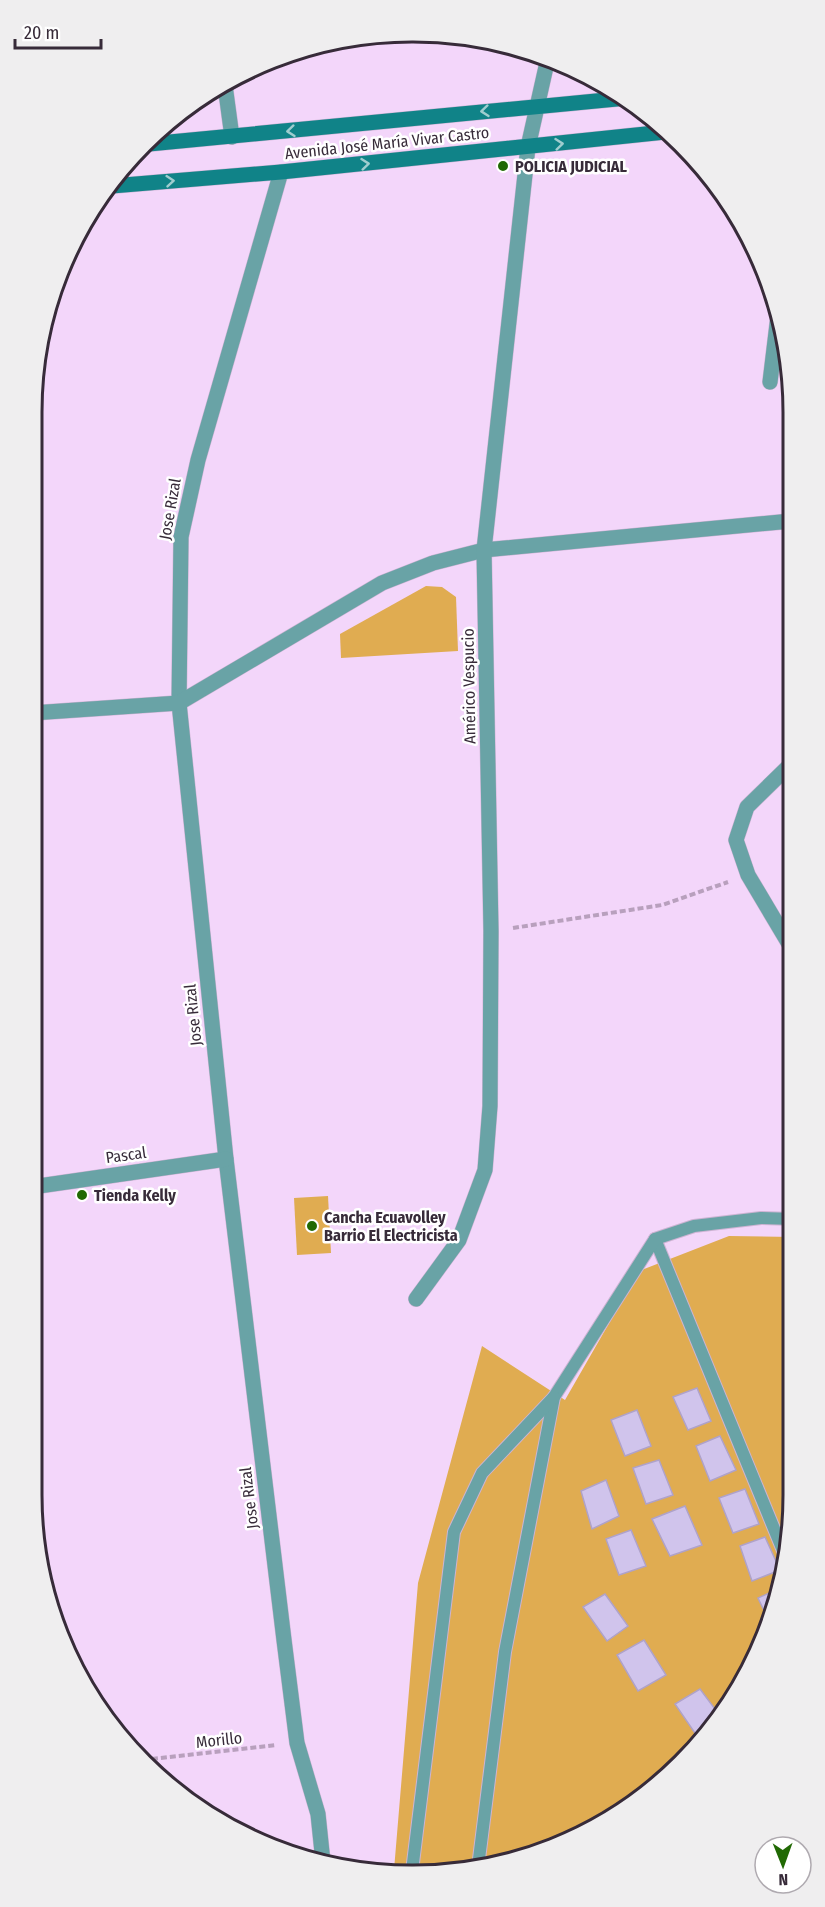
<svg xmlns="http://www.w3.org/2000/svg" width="825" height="1907" font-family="'Fira Sans Condensed',sans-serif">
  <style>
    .green { fill: #e0ac51 }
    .building { fill: #d0c4ec; stroke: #afa2c9; stroke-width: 1.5 }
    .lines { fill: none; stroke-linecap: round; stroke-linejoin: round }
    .lane-casing { stroke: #cdb4d3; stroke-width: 14 }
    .street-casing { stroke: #cdb4d3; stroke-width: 16 }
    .secondary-casing { stroke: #cdb4d3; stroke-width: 16 }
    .path { stroke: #b8a0bd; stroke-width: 4; stroke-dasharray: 6 3; stroke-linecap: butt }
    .lane { stroke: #69a3a6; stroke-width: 12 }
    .street { stroke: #69a3a6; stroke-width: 15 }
    .secondary { stroke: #108388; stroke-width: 15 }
    .oneway { stroke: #9fcdcf }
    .poi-dot { fill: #206903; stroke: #fff; stroke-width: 2 }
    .labels { text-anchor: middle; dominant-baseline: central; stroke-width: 5; stroke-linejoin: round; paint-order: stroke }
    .street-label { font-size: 16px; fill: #372b39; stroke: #fff }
    .poi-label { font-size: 16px; font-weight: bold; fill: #372b39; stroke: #fff; text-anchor: start }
    .rim { fill: none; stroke: #372b39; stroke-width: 3 }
  </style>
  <rect width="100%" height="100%" fill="#f3d6fa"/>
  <g class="green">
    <polygon points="426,586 442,587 456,597 458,651 341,658 340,634"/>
    <polygon points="328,1196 331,1253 297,1255 294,1198"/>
    <polygon points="729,1236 793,1237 793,1494 773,1617 699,1745 603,1825 463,1872 394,1870 418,1583 482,1346 565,1400 639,1271"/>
  </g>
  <g class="building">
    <polygon points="697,1388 711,1421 688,1430 673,1397"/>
    <polygon points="637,1410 651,1446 625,1456 611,1420"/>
    <polygon points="720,1436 736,1470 710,1481 696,1446"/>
    <polygon points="793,1437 793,1457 786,1440"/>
    <polygon points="659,1460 673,1495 646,1504 633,1468"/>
    <polygon points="606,1480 619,1516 592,1529 581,1491"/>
    <polygon points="745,1489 759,1524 733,1533 719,1498"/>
    <polygon points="685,1506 702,1545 670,1556 652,1519"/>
    <polygon points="631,1530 646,1566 619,1575 606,1539"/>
    <polygon points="765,1537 780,1570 752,1581 740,1546"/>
    <polygon points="778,1589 773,1617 770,1623 758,1598"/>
    <polygon points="605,1594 628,1626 607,1641 583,1607"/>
    <polygon points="644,1640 666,1675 638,1691 617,1655"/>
    <polygon points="700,1689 718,1713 709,1729 697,1736 675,1704"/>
  </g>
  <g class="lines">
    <defs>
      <g id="lane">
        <polyline points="655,1239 784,1553"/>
        <polyline points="478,1867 505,1652 554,1397 655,1239 694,1226 761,1218 793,1219"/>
        <polyline points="412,1871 454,1532 482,1473 554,1397"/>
      </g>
      <g id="street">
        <polyline points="225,85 232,137"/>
        <polyline points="281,172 198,460 181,537 179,703 226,1159 284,1640 297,1743 318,1814 323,1862"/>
        <polyline points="770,382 778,316"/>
        <polyline points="32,713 179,703 382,583 433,563 484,550 791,521"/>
        <polyline points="791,764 747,807 736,840 748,875 792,949"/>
        <polyline points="32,1187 226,1159"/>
        <polyline points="416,1299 459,1240 485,1170 490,1106 491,931 484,550 528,147 548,58"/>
      </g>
      <g id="secondary">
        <polyline points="149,144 627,98"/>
        <polyline points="112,186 281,172 665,132"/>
      </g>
    </defs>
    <use href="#lane" class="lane-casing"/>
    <use href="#street" class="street-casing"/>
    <use href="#secondary" class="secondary-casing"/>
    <g class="path">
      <polyline points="513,928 662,905 728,882"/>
      <polyline points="143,1760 277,1745"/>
    </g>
    <use href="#lane" class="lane"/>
    <use href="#street" class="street"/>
    <use href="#secondary" class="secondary"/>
  </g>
  <defs><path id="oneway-chevron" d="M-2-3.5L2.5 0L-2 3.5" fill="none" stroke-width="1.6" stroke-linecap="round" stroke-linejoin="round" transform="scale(1.5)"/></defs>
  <g class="oneway">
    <use href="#oneway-chevron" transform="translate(485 111) rotate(174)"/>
    <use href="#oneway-chevron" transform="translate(291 131) rotate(174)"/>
    <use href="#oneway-chevron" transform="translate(559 144) rotate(-6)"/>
    <use href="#oneway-chevron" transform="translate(365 164) rotate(-6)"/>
    <use href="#oneway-chevron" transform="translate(170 181) rotate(-5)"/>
  </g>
  <g class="poi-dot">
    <circle cx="503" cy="166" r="6"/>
    <circle cx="82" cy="1195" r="6"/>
    <circle cx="312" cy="1226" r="6"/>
  </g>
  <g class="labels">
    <g class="street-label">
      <text transform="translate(387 143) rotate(-6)">Avenida José María Vivar Castro</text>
      <text transform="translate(170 509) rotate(-80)">Jose Rizal</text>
      <text transform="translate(469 686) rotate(-91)">Américo Vespucio</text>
      <text transform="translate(193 1015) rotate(-96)">Jose Rizal</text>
      <text transform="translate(126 1155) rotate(-8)">Pascal</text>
      <text transform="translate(249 1498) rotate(-97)">Jose Rizal</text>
      <text transform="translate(219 1740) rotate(-6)">Morillo</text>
    </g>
    <g class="poi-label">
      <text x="515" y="166">POLICIA JUDICIAL</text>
      <text x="94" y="1195">Tienda Kelly</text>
      <text x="324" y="1217">Cancha Ecuavolley<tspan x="324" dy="18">Barrio El Electricista</tspan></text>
    </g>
  </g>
  <path d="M0 0H825V1907H0ZM412 42H413A370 370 0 0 1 783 412V1495A370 370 0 0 1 413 1865H412A370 370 0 0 1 42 1495V412A370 370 0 0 1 412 42Z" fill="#efeeef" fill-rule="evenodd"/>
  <path class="rim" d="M412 42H413A370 370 0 0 1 783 412V1495A370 370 0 0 1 413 1865H412A370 370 0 0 1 42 1495V412A370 370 0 0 1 412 42Z"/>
  <g transform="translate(783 1865) rotate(179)"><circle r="28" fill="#ffffff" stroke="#afaab0" stroke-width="1.5"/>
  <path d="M0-4.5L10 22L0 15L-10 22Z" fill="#206903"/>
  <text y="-9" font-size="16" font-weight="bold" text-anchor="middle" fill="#372b39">N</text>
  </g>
  <path d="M15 39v9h86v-9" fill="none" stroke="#372b39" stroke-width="3"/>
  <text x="24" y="39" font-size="18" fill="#372b39" stroke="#ffffff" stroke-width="4.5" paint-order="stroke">20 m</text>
</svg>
